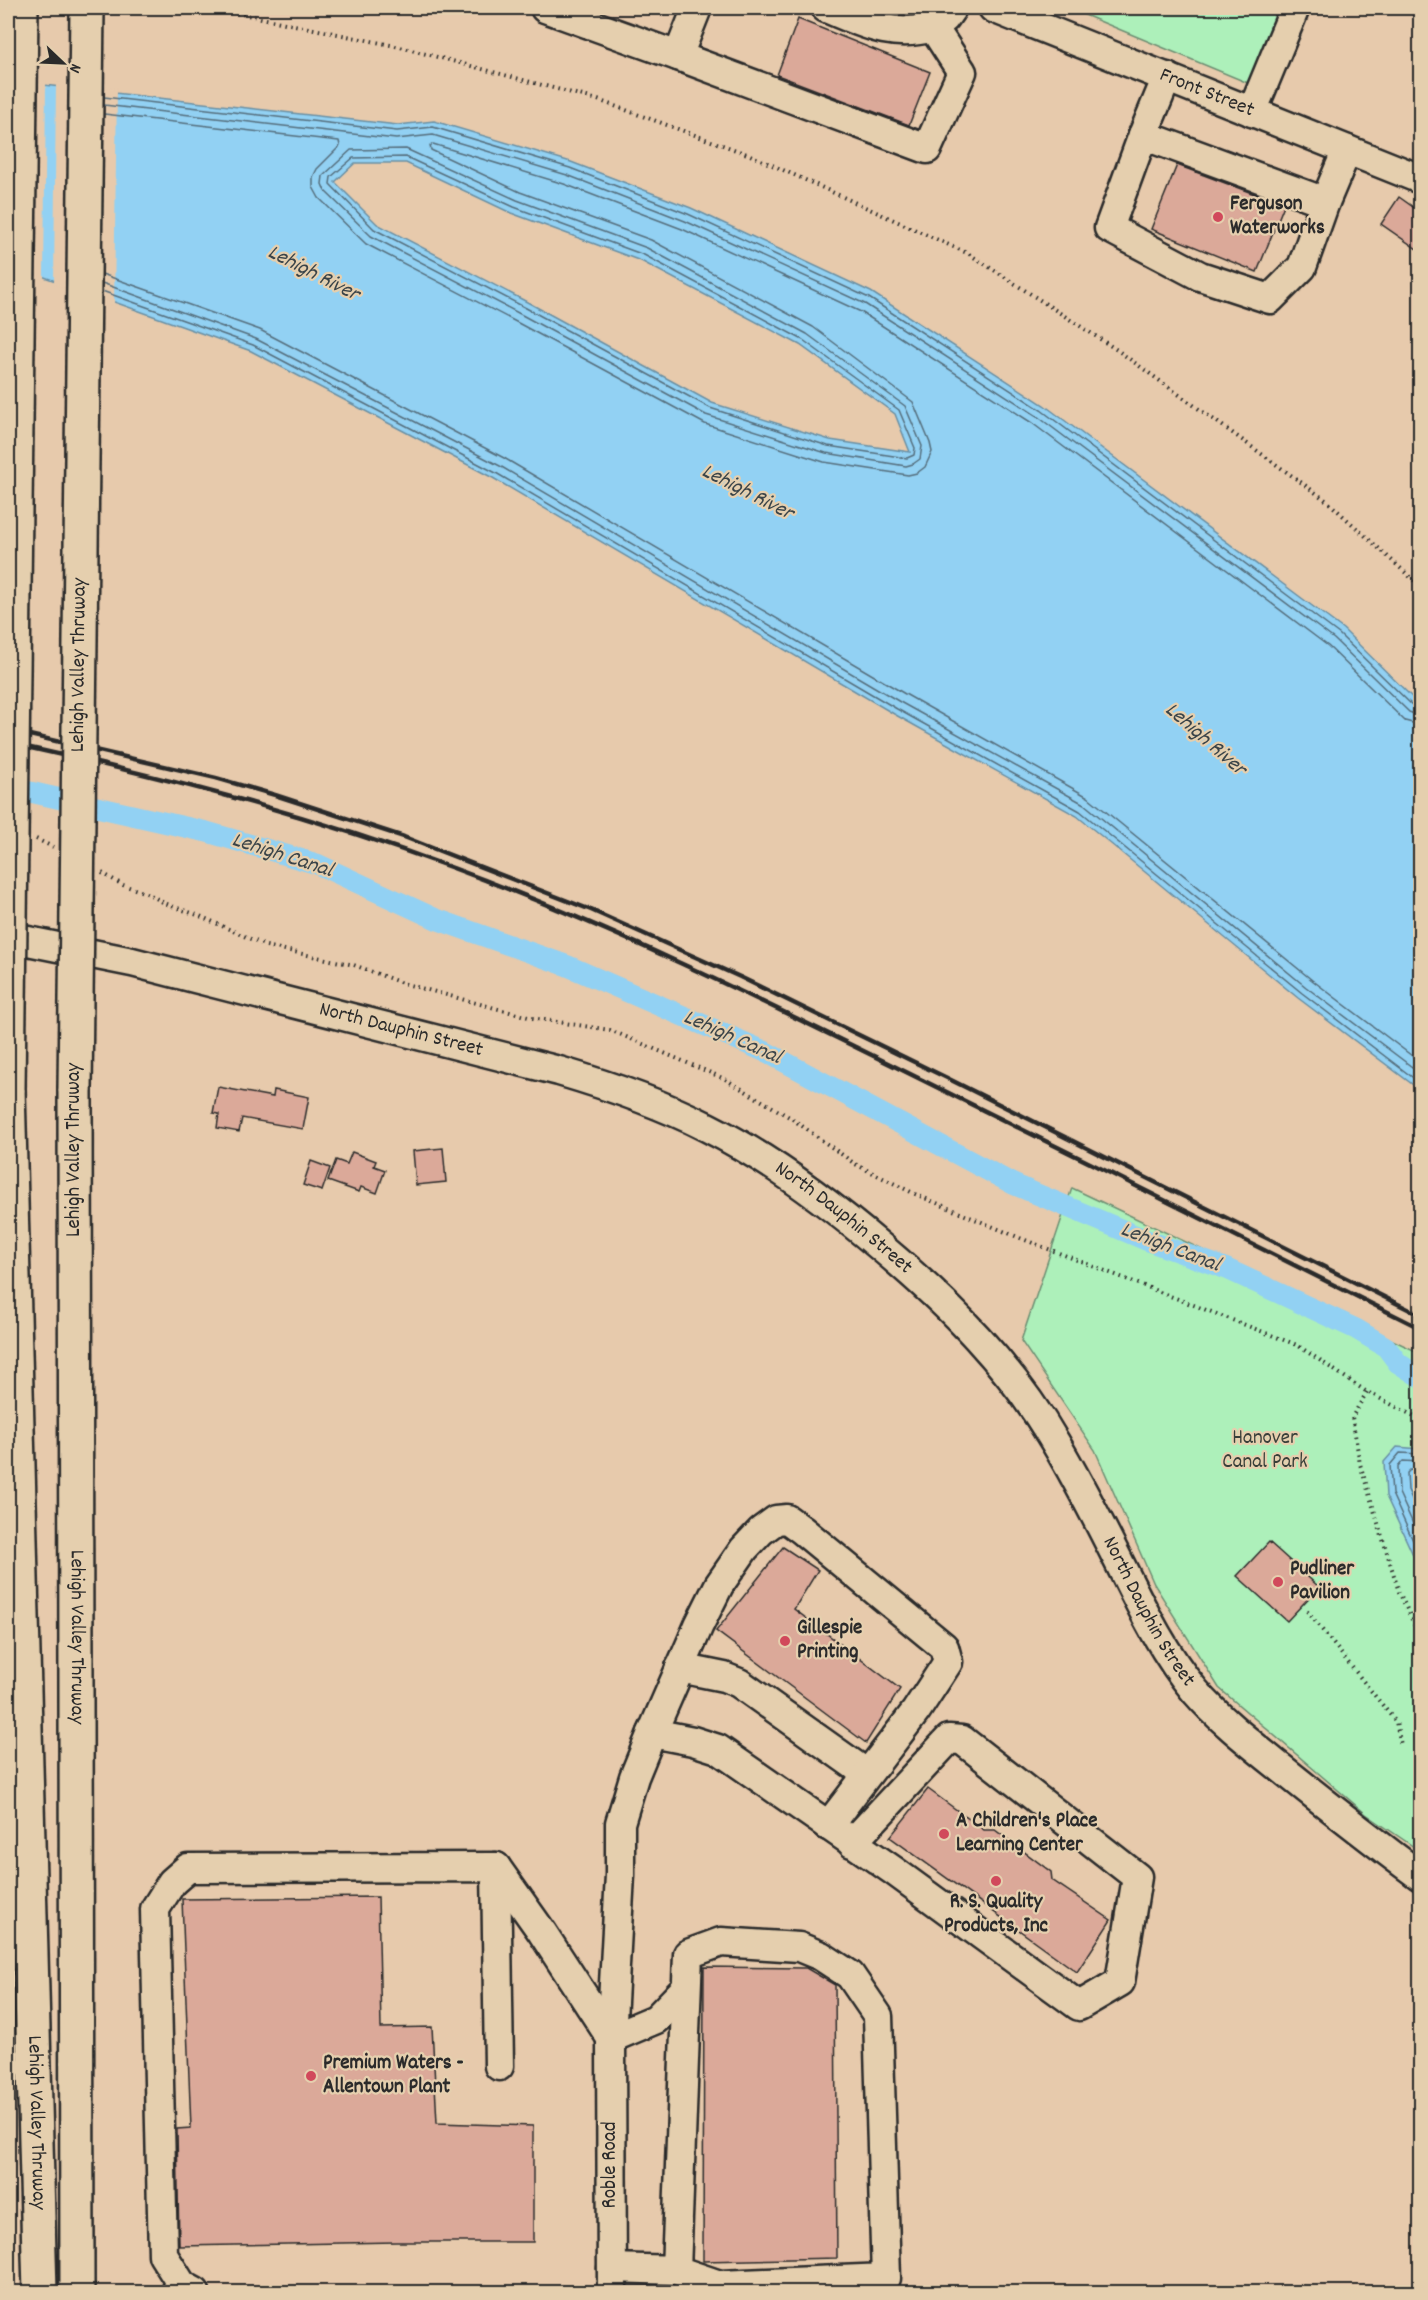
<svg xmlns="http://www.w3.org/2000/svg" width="1428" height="2300" font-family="Dekko,sans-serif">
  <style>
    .green { fill: #adf0ba; stroke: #6c8e72; stroke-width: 1.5 }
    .water { fill: #92d1f3; stroke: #698fa3; stroke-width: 1.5; fill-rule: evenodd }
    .pier { fill: #e7caac }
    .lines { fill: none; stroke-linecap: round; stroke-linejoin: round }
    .shore { stroke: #546d7b; stroke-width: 1.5 }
    .canal { stroke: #92d1f3; stroke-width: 21 }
    .building { fill: #dba999; stroke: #2b2b2b; stroke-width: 1.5 }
    .minor-casing { stroke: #2b2b2b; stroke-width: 33 }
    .highway-casing { stroke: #2b2b2b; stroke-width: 38 }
    .path { stroke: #2b2b2b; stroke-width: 4; stroke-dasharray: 1.5 4.5; stroke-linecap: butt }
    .minor { stroke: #e5cfae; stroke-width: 28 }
    .highway { stroke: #e5cfae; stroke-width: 33 }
    .rail { stroke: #2b2b2b; stroke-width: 4.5 }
    .highway-bridge-casing { stroke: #2b2b2b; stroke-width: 38; stroke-linecap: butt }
    .highway-bridge { stroke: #e5cfae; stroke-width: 33 }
    .poi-dot { fill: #d1495b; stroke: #e5cfae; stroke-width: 2 }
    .labels { text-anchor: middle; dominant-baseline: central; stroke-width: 4.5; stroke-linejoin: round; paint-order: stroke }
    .street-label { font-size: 21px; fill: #2b2b2b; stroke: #e5cfae }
    .poi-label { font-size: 21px; font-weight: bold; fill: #2b2b2b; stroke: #e5cfae; text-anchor: start }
    .park-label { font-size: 21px; fill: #383f39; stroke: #e5cfae }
    .water-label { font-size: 22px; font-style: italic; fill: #3a4449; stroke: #e5cfae }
  </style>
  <rect width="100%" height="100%" fill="#e7caac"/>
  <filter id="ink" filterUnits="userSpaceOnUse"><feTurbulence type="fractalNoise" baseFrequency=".0167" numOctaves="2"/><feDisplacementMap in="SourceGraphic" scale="12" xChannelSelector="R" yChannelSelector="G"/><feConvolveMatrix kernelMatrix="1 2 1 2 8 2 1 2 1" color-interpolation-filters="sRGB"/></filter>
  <g filter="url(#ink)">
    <g class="green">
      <polygon points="1068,8 1281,8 1248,83"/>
      <polygon points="1072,1188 1420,1353 1420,1851 1366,1814 1219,1688 1154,1584 1095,1450 1021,1341"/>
    </g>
    <g class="water">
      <path d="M 8,81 L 398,125 L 434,121 L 571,162 L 691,208 L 871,292 L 1044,405 L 1343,629 L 1420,705 L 1420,1090 L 1298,998 L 1077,816 L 894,714 L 493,478 L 251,351 L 8,264 ZM 355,163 L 406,163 L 511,213 L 641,261 L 800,345 L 895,414 L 910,452 L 830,440 L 712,403 L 529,303 L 377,224 L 335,182 Z"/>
      <polygon points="1397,1447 1420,1449 1420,1577 1415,1559 1386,1496 1384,1462"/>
    </g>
    <g class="pier">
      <polygon points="8,78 46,82 44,280 8,267"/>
      <polygon points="56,83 117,89 114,305 54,284"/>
    </g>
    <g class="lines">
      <g class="shore">
        <polyline points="104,97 397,131 433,127 570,168 688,214 869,298 1041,410 1339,634 1414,707 1420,708"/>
        <polyline points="104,105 396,139 433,135 567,175 685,221 865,304 1037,416 1334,639 1409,712 1420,716"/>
        <polyline points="104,114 339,141 340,146 317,169 313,177 313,187 319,198 366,244 518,323 705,424 824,462 908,475 917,473 925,467 932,452 930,443 913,402 813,327 651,240 520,192 431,150 430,146 433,144 564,184 682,229 861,312 1032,423 1328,646 1405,721 1420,725"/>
        <polygon points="406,149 517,200 647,248 807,334 905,406 922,446 920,459 913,464 906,466 826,453 706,415 522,315 371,236 325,191 322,184 323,176 351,150"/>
        <polygon points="406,157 514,207 644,255 803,340 899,410 915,448 914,455 907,458 828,446 710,408 526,308 374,229 330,184 331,177 353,158"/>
        <polyline points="102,274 260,330 504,458 905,694 1088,797 1312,980 1420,1062"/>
        <polyline points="102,283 256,339 500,466 900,702 1084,804 1306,987 1420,1073"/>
        <polyline points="102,291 253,345 496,473 897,709 1080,811 1302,993 1420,1083"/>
        <polyline points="1420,1454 1400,1453 1390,1465 1392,1494 1420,1556"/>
        <polyline points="1420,1462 1403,1461 1398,1467 1399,1493 1420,1539"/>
        <polyline points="1420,1471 1410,1470 1407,1473 1408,1490 1420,1517"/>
      </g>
      <polyline class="canal" points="8,787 207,832 317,864 436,919 568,966 766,1052 1013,1184 1146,1240 1227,1269 1356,1329 1386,1347 1398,1363 1420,1377"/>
    </g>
    <g class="building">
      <polygon points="798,19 930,72 909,125 777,75"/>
      <polygon points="1177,165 1284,205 1257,272 1151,229"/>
      <polygon points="1399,197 1420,212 1420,251 1381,224"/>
      <polygon points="218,1087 273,1097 274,1090 309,1097 303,1129 242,1118 239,1132 217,1128 219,1114 213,1113"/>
      <polygon points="443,1148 446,1182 416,1185 413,1151"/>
      <polygon points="352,1152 376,1161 374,1166 385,1170 377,1193 361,1187 359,1192 328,1181 336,1160 347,1164"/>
      <polygon points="311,1161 330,1168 322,1191 303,1185"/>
      <polygon points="1269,1542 1319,1587 1287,1621 1237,1576"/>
      <polygon points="783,1547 818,1570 794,1609 900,1689 866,1743 716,1631"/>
      <polygon points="928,1789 984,1830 995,1830 1051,1872 1052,1880 1111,1920 1077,1972 890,1837"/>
      <polygon points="378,1897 381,2028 432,2027 437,2123 533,2126 533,2242 396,2242 179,2246 177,2129 191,2128 182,1899"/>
      <polygon points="704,1967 806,1968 835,1985 837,2258 703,2261"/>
    </g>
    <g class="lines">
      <defs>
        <g id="minor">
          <polyline points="545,8 678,56"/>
          <polyline points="697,8 678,56 927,149 962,72 933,27 945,18 952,8"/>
          <path d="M 826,8 C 863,23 891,39 933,27"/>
          <path id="s1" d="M 993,8 L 1420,179"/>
          <polyline points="1167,77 1143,135 1325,202 1347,150"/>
          <polyline points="1252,112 1295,8"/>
          <polyline points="1143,135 1109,228 1200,276 1270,299 1302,267 1325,202"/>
          <path id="s2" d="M 8,937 L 132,962 L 559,1071 C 610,1086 660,1103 707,1127 C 771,1159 828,1202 882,1248 C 949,1304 1011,1366 1055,1442 C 1078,1481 1098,1520 1118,1560 C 1141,1606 1162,1651 1195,1691 C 1220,1720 1251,1744 1281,1768 C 1327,1805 1373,1841 1420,1876"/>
          <polyline points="680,1668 724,1677 739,1683 867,1774"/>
          <polyline points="652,1733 693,1741 718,1749 894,1871 1079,2006 1120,1982 1137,1877 962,1740 949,1739 852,1843"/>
          <polyline points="496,1867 499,2066"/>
          <polyline points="611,2038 656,2019 685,1989"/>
          <polyline points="612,2268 676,2270 720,2285 886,2278 878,2016 850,1975 821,1956 799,1947 721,1942 688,1954 676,2270"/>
          <polyline points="195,2292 182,2285 163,2255 155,1909 172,1882 188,1868 496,1867 542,1932 611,2038"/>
          <polyline points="612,2292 611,2038 620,1875 620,1823 634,1777 652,1733 699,1625 719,1585 744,1549 761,1531 776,1520 787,1519 802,1530 944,1647 948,1662 916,1711 828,1826"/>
        </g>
        <g id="highway">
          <path id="s3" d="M 8,1089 L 40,2292"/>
          <path id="s4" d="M 75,1089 L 77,2292"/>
        </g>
      </defs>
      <use href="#minor" class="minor-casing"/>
      <use href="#highway" class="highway-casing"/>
      <g class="path">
        <polyline points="213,8 400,47 598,100 750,155 969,254 1117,350 1327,501 1420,586"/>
        <polyline points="36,839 53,847"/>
        <polyline points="102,873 123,885 149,894 164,903 200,916 266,946 354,965 402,983 532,1018 610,1030 725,1079 791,1118 855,1164 915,1194 1020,1238 1297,1345 1367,1392 1420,1419"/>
        <polyline points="1367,1392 1352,1417 1360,1464 1399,1592 1420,1637"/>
        <polyline points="1307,1611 1396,1722 1401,1745"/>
      </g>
      <use href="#minor" class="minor"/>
      <use href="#highway" class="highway"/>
      <g class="rail">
        <polyline points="8,730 216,778 275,795 404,837 591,910 740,977 947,1078 1420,1315"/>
        <path d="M 8,743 C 160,776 305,813 453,868 C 605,924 750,995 896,1067 C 1071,1153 1246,1241 1420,1328"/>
      </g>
      <defs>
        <g id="highway-bridge">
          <polyline points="8,1089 21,8"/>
          <path id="s5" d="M 75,1089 L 87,8"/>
        </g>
      </defs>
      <use href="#highway-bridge" class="highway-bridge-casing"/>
      <use href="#highway-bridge" class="highway-bridge"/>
    </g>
  </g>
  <g class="poi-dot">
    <circle cx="1218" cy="217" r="6"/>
    <circle cx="1278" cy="1582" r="6"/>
    <circle cx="785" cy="1641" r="6"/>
    <circle cx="944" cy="1834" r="6"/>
    <circle cx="996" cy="1881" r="6"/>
    <circle cx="311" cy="2076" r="6"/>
  </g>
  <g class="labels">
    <g class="street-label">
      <text stroke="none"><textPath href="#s1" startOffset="230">Front Street</textPath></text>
      <text stroke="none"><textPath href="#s5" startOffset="424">Lehigh Valley Thruway</textPath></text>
      <text stroke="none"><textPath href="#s2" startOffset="404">North Dauphin Street</textPath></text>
      <text transform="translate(75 1150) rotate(-90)">Lehigh Valley Thruway</text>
      <text stroke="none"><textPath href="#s2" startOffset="890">North Dauphin Street</textPath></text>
      <text stroke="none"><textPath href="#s2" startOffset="1394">North Dauphin Street</textPath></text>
      <text stroke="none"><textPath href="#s4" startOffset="548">Lehigh Valley Thruway</textPath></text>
      <text stroke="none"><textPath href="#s3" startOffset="1034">Lehigh Valley Thruway</textPath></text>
      <text transform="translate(611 2165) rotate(-90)">Roble Road</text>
    </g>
    <g class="poi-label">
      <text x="1230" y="205">Ferguson<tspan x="1230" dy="24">Waterworks</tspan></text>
      <text x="1290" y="1570">Pudliner<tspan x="1290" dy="24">Pavilion</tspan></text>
      <text x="797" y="1629">Gillespie<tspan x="797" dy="24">Printing</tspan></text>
      <text x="956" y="1822">A Children's Place<tspan x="956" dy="24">Learning Center</tspan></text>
      <text x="996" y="1903" text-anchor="middle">R. S. Quality<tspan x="996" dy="24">Products, Inc</tspan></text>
      <text x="323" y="2064">Premium Waters -<tspan x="323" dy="24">Allentown Plant</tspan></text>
    </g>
    <g class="park-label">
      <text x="1265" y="1439">Hanover<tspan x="1265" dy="24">Canal Park</tspan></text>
    </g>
    <g class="water-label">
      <text transform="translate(313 274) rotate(27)">Lehigh River</text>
      <text transform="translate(747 493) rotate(27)">Lehigh River</text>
      <text transform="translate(1205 740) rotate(41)">Lehigh River</text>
      <text transform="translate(282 856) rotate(18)">Lehigh Canal</text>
      <text transform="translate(732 1038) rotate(24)">Lehigh Canal</text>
      <text transform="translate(1170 1248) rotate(21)">Lehigh Canal</text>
    </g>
  </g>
  <rect width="1428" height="2300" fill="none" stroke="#e5cfae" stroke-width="30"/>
  <rect x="15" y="15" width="1398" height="2270" fill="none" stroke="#2b2b2b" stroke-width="2" filter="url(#ink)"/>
  <g transform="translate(63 63) rotate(113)" stroke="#e5cfae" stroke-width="4.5" paint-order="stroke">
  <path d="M0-4.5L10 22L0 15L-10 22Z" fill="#2b2b2b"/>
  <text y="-9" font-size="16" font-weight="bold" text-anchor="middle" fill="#2b2b2b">N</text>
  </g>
</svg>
